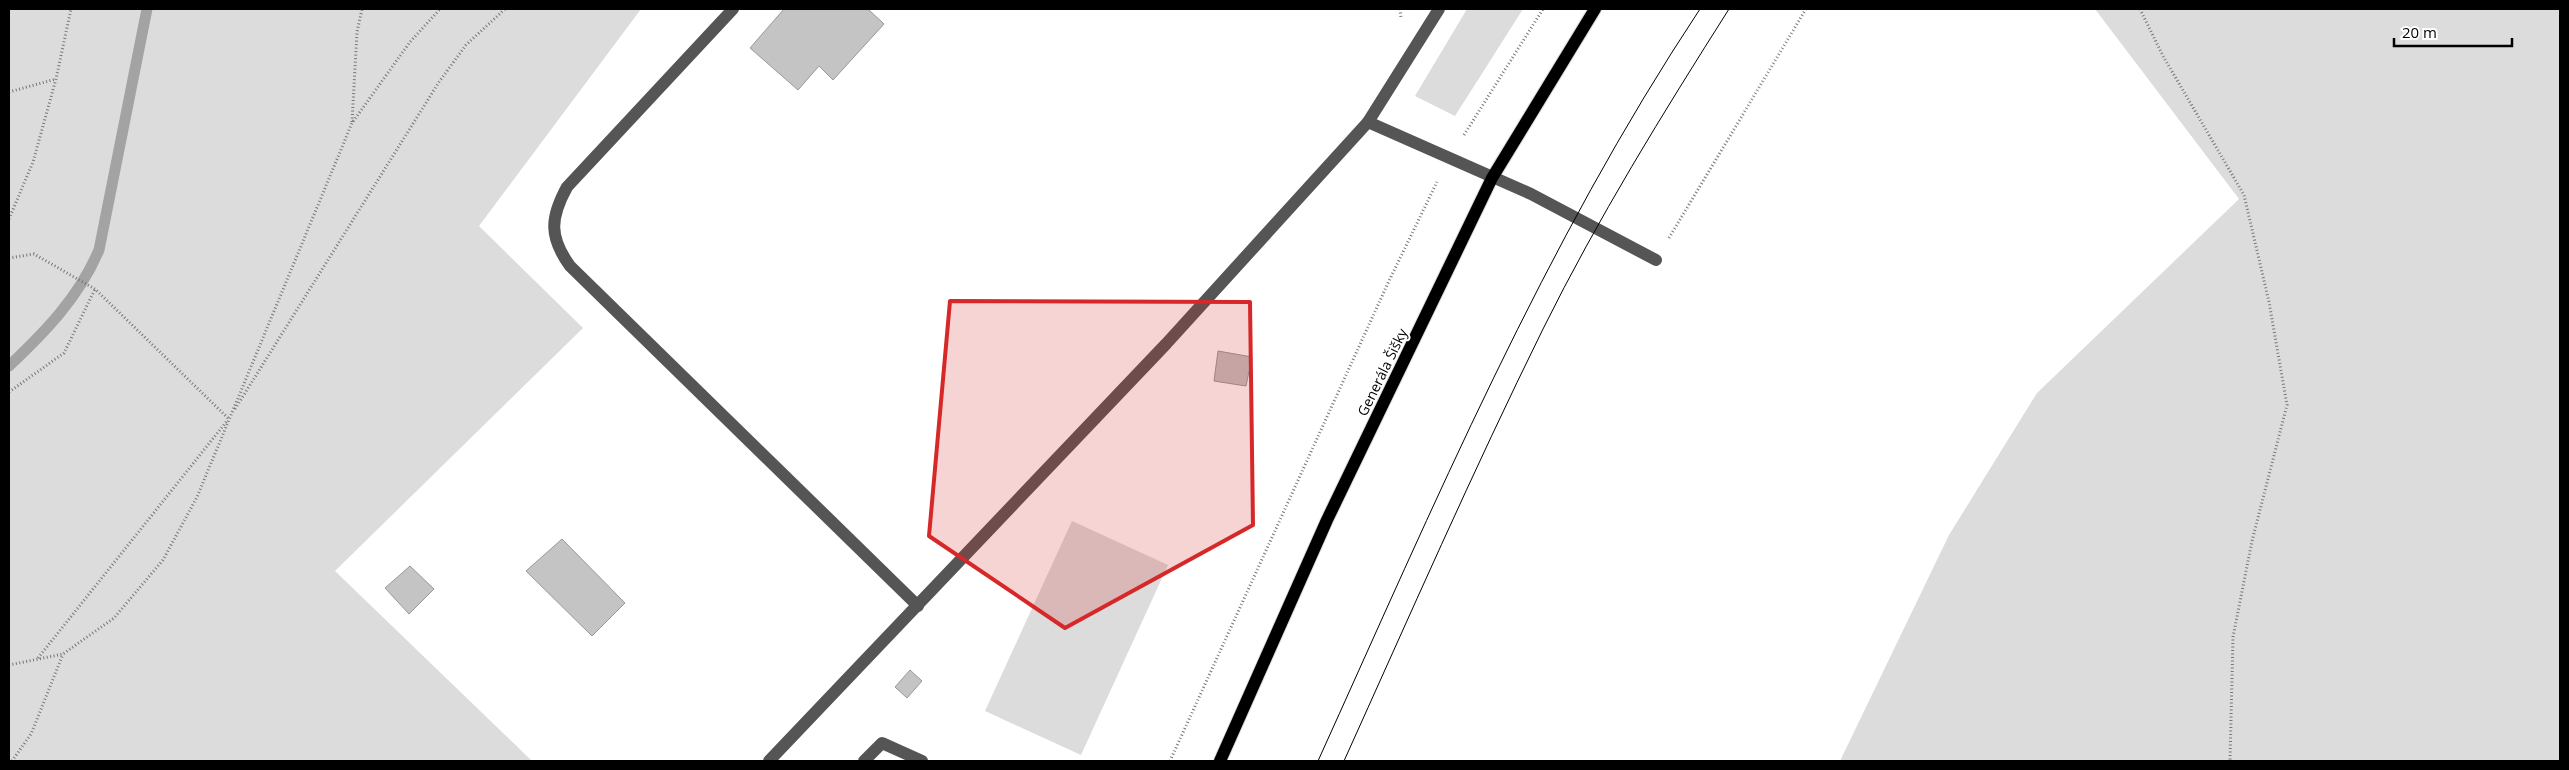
<svg xmlns="http://www.w3.org/2000/svg" width="2569" height="770" font-family="'Open Sans',sans-serif">
  <style>
    .green { fill: #dcdcdc }
    .lines { fill: none; stroke-linecap: round; stroke-linejoin: round }
    .stream { stroke: #a3a3a3; stroke-width: 11 }
    .building { fill: #c4c4c4; stroke: #999 }
    .major-casing { stroke: #dbdbdb; stroke-width: 14 }
    .path { stroke: #777; stroke-width: 3; stroke-dasharray: 1 2.5; stroke-linecap: butt }
    .minor { stroke: #555; stroke-width: 12 }
    .major { stroke: #000; stroke-width: 12 }
    .tram { stroke: #000; stroke-width: 1 }
    .marked { fill: #d62828; fill-opacity: 0.2; stroke: #d62828; stroke-width: 4; stroke-linejoin: round }
    .labels { text-anchor: middle; dominant-baseline: central; stroke-width: 4; stroke-linejoin: round; paint-order: stroke }
    .street-label { font-size: 14px; fill: #000; stroke: #fff }
  </style>
  <rect width="100%" height="100%" fill="#fff"/>
  <g class="green">
    <polygon points="9,9 641,9 479,226 583,328 335,571 532,761 9,761"/>
    <polygon points="1467,9 1523,9 1455,116 1415,96"/>
    <polygon points="2095,9 2560,9 2560,761 1840,761 1949,535 2037,393 2239,199"/>
    <polygon points="1072,521 1168,565 1081,755 985,711"/>
  </g>
  <g class="lines">
    <path class="stream" d="M 9,366 C 46,331 79,297 99,250 L 147,9"/>
  </g>
  <g class="building">
    <polygon points="784,9 868,9 884,24 833,80 819,66 798,90 750,48"/>
    <polygon points="1218,351 1252,357 1246,386 1214,381"/>
    <polygon points="562,539 625,603 592,636 526,571"/>
    <polygon points="410,566 434,589 409,614 385,588"/>
    <polygon points="910,670 922,681 907,698 895,687"/>
  </g>
  <g class="lines">
    <defs>
      <polyline id="major" points="1220,761 1327,520 1492,178 1595,9"/>
    </defs>
    <use href="#major" class="major-casing"/>
    <g class="path">
      <polyline points="1400,9 1401,18"/>
      <polyline points="2140,9 2163,56 2244,195 2269,302 2287,405 2252,541 2233,637 2230,761"/>
      <polyline points="9,92 56,79"/>
      <polyline points="352,122 357,32 362,9"/>
      <polyline points="1464,135 1543,9"/>
      <polyline points="9,219 33,162 56,79 71,9"/>
      <polyline points="1669,238 1806,9"/>
      <polyline points="9,258 34,254 95,289 229,419"/>
      <polyline points="9,392 64,353 95,289"/>
      <polyline points="235,409 439,82 466,45 505,9"/>
      <polyline points="38,658 227,421"/>
      <polyline points="9,665 63,654 114,618 163,560 197,497 352,123 410,42 440,9"/>
      <polyline points="12,761 31,734 63,654"/>
      <polyline points="1170,761 1388,283 1437,182"/>
    </g>
    <g class="minor">
      <path d="M 733,9 L 567,187 C 550,218 549,237 570,266 L 918,606"/>
      <polyline points="1368,122 1439,9"/>
      <polyline points="769,761 1166,344 1368,122 1531,194 1656,260"/>
      <polyline points="864,761 882,743 922,761"/>
    </g>
    <use href="#major" class="major"/>
    <g class="tram">
      <path d="M 1318,761 C 1434,505 1544,244 1700,9"/>
      <path d="M 1344,761 C 1409,617 1473,471 1543,329 C 1598,218 1663,113 1729,9"/>
    </g>
  </g>
  <path class="marked" d="M 950,301 L 1250,302 L 1253,525 L 1065,628 L 929,536 Z"/>
  <g class="labels">
    <g class="street-label">
      <text transform="translate(1382 372) rotate(-64)">Generála Šišky</text>
    </g>
  </g>
  <rect width="2569" height="770" fill="none" stroke="#000000" stroke-width="20"/>
  <path d="M2394 38v8h118v-8" fill="none" stroke="#000000" stroke-width="2.5"/>
  <text x="2402" y="38" font-size="15" fill="#000000" stroke="#ffffff" stroke-width="4" paint-order="stroke">20 m</text>
</svg>
